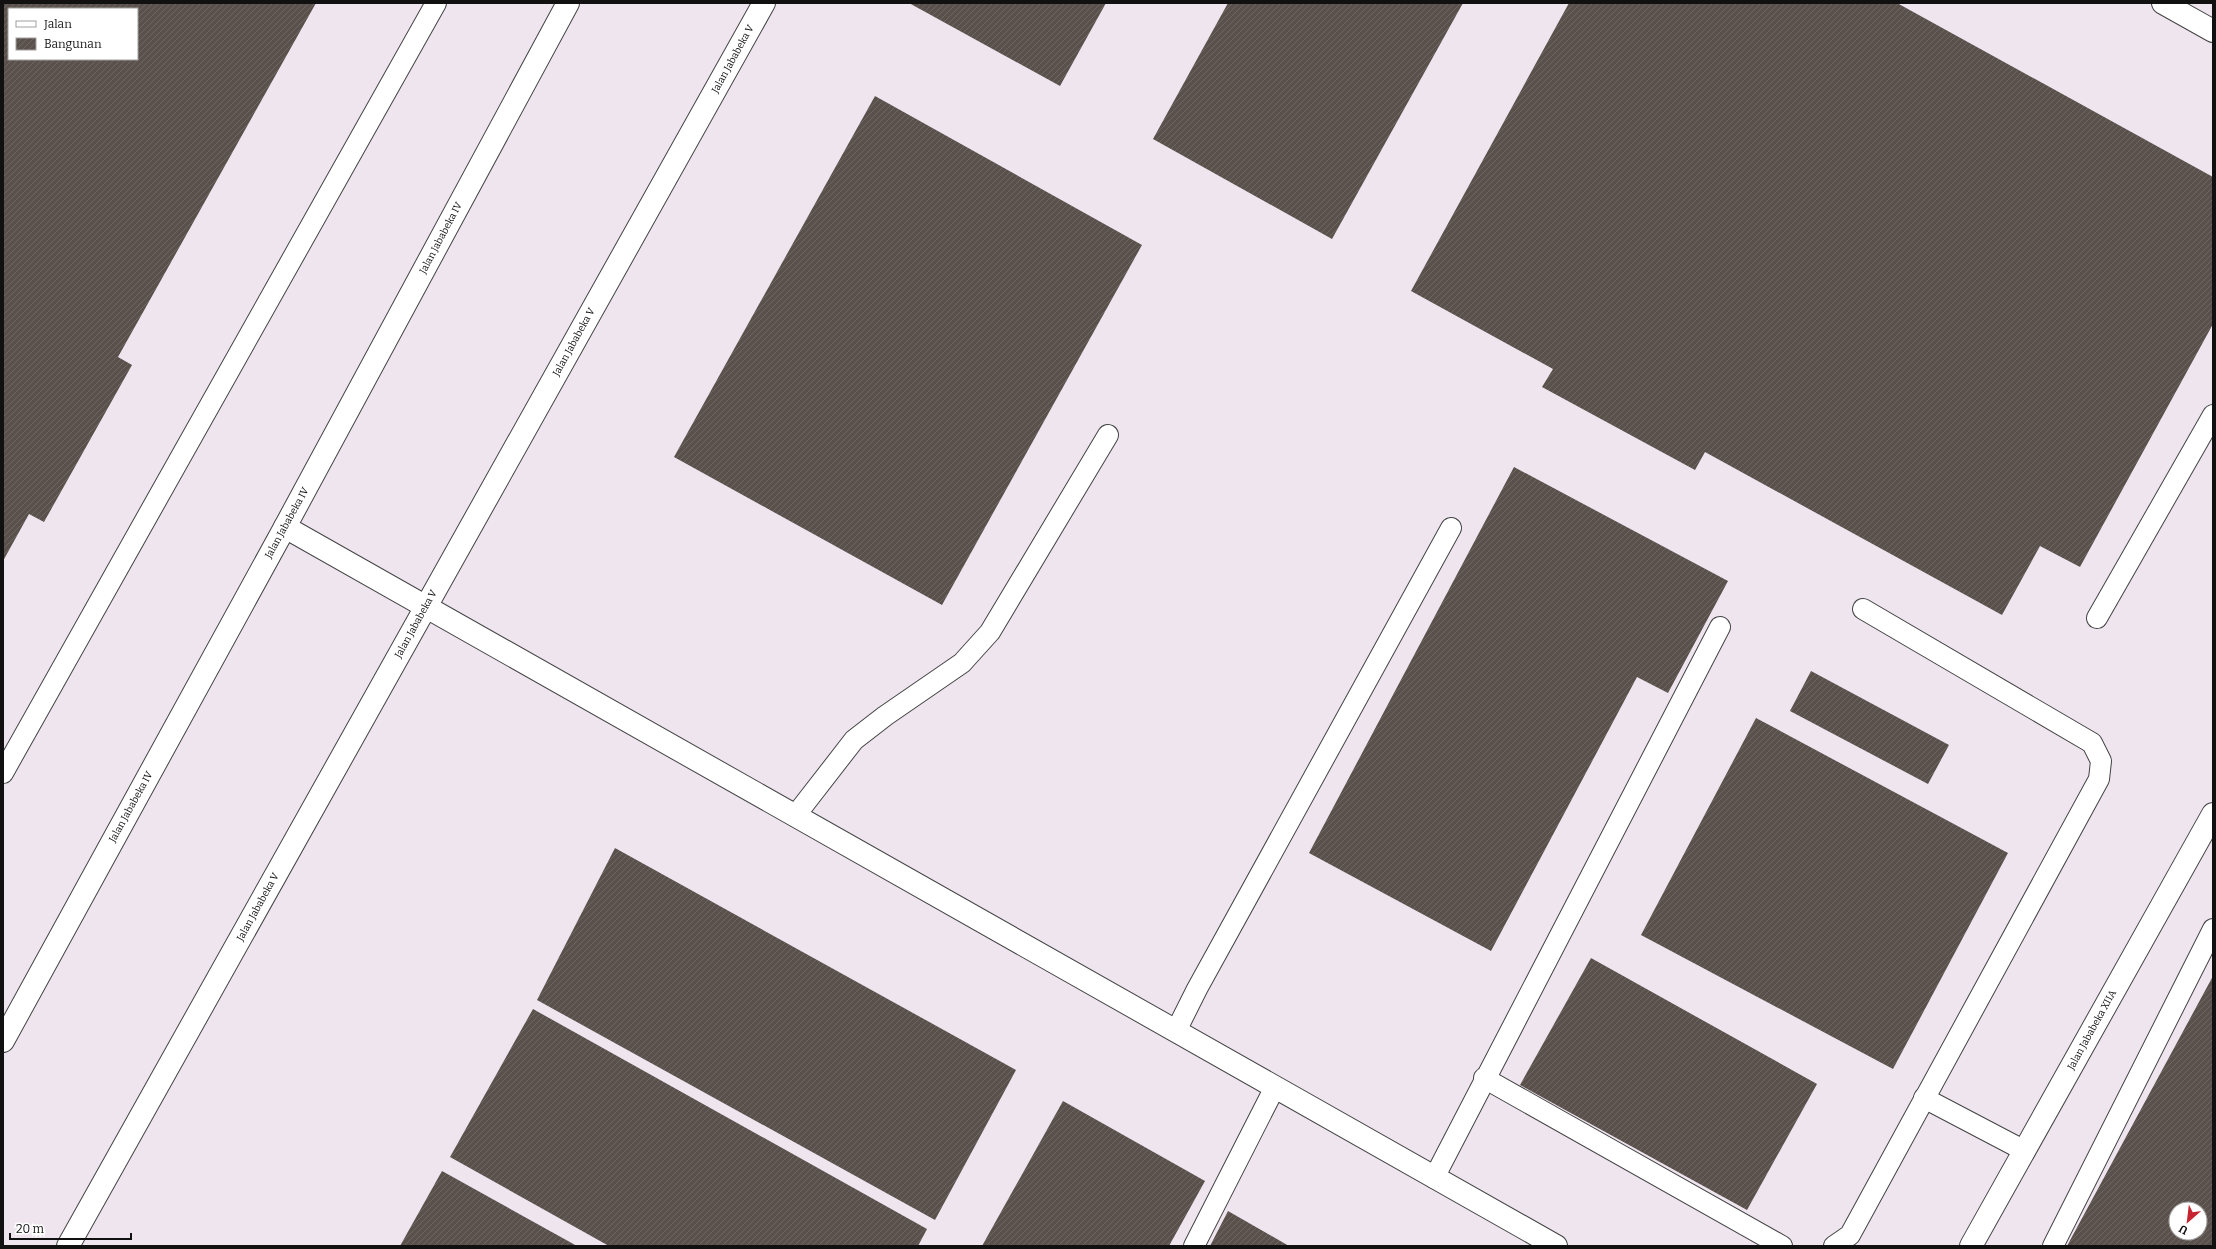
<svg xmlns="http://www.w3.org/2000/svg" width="2216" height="1249" font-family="Bitter,serif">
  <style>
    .industrial { fill: #eee5ef; fill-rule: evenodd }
    .building { fill: url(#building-hatch); fill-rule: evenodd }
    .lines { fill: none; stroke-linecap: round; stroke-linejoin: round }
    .service-casing { stroke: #444; stroke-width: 22 }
    .minor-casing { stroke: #444; stroke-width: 24 }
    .tertiary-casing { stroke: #444; stroke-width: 24 }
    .service { stroke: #fff; stroke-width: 20 }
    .minor { stroke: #fff; stroke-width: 22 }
    .tertiary { stroke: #fff; stroke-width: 22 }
    .labels { text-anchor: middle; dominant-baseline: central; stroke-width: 4; stroke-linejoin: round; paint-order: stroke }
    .street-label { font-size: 10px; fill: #111; stroke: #fff }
  </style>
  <defs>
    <pattern id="building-hatch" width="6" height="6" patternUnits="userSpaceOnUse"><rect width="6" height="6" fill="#5a514c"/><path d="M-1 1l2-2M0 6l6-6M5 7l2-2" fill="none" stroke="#6d6662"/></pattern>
  </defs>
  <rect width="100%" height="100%" fill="#fffdf4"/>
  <path class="industrial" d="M 3,3 L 2213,3 L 2213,1246 L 3,1246 ZM 9,9 L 137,9 L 137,59 L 9,59 ZM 2176,1209 L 2200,1209 L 2200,1233 L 2176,1233 Z"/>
  <g class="building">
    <path d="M 3,3 L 316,3 L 118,357 L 132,365 L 44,522 L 29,514 L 3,561 ZM 9,9 L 137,9 L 137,59 L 9,59 Z"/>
    <polygon points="909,3 1106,3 1060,86"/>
    <polygon points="1228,3 1463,3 1332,239 1153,139"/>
    <polygon points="1569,3 1897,3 2213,177 2213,324 2080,567 2040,546 2002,615 1705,452 1695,470 1542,387 1553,369 1411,291"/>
    <polygon points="875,96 1142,245 942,605 674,457"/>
    <polygon points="1514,467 1728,581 1668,693 1637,677 1491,951 1309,853"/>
    <polygon points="1811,671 1949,745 1928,784 1790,711"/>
    <polygon points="1756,718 2008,853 1893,1069 1641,935"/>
    <polygon points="615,848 1016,1070 935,1220 537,1000"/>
    <polygon points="1591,958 1817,1084 1747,1210 1520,1085"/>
    <path d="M 2213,976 L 2213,1246 L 2067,1246 ZM 2176,1209 L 2200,1209 L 2200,1233 L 2176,1233 Z"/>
    <polygon points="533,1009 927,1229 918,1246 609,1246 450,1157"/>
    <polygon points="1063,1101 1205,1181 1169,1246 982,1246"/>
    <polygon points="442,1171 577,1246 400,1246"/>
    <polygon points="1228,1211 1289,1246 1210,1246"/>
  </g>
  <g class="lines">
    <defs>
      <g id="service">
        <polyline points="2097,618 2213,415"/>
        <polyline points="3,773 436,3"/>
        <polyline points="795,816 854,740 885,716 962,663 990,632 1108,435"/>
        <polyline points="1176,1031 1197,989 1451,528"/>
        <polyline points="1484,1078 1782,1246"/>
        <polyline points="1924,1098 2025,1151"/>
        <polyline points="1434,1178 1720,627"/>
        <polyline points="1194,1246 1275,1087"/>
        <polyline points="1834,1246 1850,1235 2099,779 2101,761 2092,743 1863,609"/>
        <polyline points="2053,1246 2213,929"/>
      </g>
      <g id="minor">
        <polyline points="2163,3 2213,31"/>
        <polyline points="285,527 1556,1246"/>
        <polyline points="1971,1246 2213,814"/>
      </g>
      <g id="tertiary">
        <polyline points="3,1041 285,527 568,3"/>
        <polyline points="68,1246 764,3"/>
      </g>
    </defs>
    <use href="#service" class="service-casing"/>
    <use href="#minor" class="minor-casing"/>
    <use href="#tertiary" class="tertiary-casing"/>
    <use href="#service" class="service"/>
    <use href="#minor" class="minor"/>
    <use href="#tertiary" class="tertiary"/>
  </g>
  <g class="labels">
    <g class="street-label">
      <text transform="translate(733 59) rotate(-61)">Jalan Jababeka V</text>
      <text transform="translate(441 238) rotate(-62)">Jalan Jababeka IV</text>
      <text transform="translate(574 342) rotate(-61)">Jalan Jababeka V</text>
      <text transform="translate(287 523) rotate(-61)">Jalan Jababeka IV</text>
      <text transform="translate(416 624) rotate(-61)">Jalan Jababeka V</text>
      <text transform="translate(131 807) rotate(-61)">Jalan Jababeka IV</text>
      <text transform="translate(258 907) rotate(-61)">Jalan Jababeka V</text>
      <text transform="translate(2092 1030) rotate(-61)">Jalan Jababeka XIIA</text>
    </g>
  </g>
  <rect width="2216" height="1249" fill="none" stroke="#111111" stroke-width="8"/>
  <rect x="8" y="8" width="130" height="52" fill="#ffffff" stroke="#a0a0a0"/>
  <rect x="16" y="21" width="20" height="6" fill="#ffffff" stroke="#a0a0a0"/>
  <text x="44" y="28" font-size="12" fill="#111111">Jalan</text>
  <rect x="16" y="38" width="20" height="12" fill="url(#building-hatch)" stroke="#a0a0a0"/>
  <text x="44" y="48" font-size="12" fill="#111111">Bangunan</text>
  <g transform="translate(2188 1221) rotate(208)"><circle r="19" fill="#ffffff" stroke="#a0a0a0"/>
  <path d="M0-3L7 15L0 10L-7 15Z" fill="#c52430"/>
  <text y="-6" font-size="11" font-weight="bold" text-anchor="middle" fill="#111111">U</text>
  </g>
  <path d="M10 1233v6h121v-6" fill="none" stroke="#111111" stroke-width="2"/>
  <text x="16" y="1233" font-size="12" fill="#111111" stroke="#ffffff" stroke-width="3" paint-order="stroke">20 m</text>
</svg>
